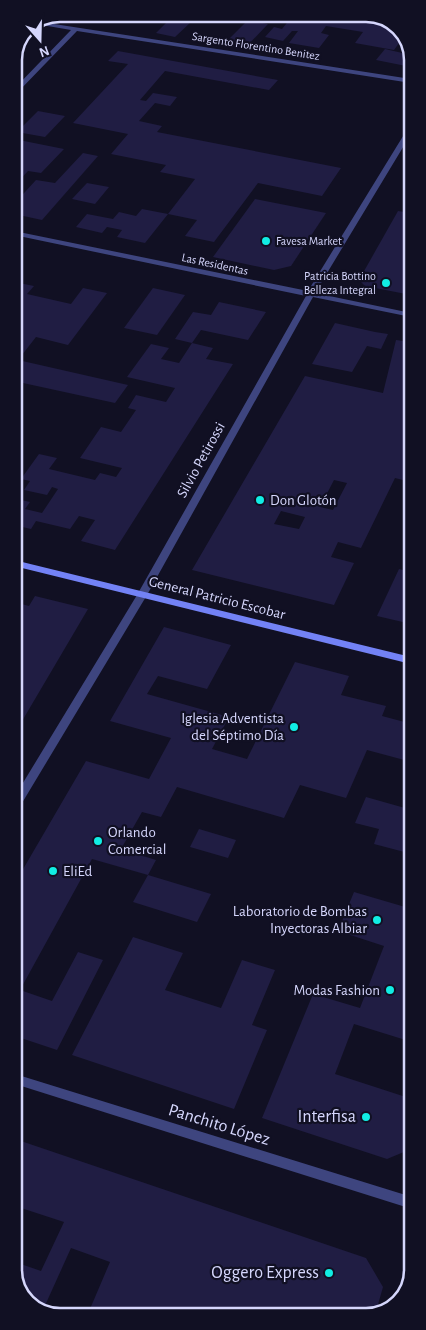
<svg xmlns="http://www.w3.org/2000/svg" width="426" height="1330" font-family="'Alegreya Sans',sans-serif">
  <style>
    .building { fill: #201d43; fill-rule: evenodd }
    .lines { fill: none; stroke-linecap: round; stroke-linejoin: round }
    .street { fill: #3e457f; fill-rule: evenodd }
    .secondary { fill: #7382f5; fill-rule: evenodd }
    .poi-dot { fill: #11ede4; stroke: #111023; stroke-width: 2 }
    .labels { text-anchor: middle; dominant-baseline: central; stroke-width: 4.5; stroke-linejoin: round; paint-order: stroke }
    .far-street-label { font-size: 12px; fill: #d5d6fc; stroke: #111023 }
    .far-poi-label { font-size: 12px; fill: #d5d6fc; stroke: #111023; text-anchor: start }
    .street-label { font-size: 15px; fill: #d5d6fc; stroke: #111023 }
    .poi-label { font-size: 15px; fill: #d5d6fc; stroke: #111023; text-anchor: start }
    .near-poi-label { font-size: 18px; fill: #d5d6fc; stroke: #111023; text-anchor: end }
    .near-street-label { font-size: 18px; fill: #d5d6fc; stroke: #111023 }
    .rim { fill: none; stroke: #d5d6fc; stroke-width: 2.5 }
  </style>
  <rect width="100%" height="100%" fill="#111023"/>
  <g class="building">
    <polygon points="294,14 371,14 396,25 405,39 402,39 394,50 355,43 363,32 326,26 321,33 329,35 319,48 289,43 298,31 292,31 283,41 265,37 274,27 282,29"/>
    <polygon points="172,17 192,21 175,37 156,33"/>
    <polygon points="248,20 268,24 246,47 226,42"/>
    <polygon points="385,49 411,55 411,67 376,60"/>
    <polygon points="118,51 278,80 269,90 165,71 140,100 146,101 153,93 177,97 170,106 155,103 139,121 162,126 157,132 341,168 322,196 258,183 214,242 185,236 197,220 168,214 195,179 160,172 166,165 111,154 128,134 73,123 128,64 108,61"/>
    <polygon points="38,111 65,116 45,137 17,132"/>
    <polygon points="14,139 64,149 41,173 28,171 14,186"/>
    <polygon points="83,153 98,156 42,220 14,214 14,204 36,180 55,183"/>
    <polygon points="87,183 109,187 95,204 72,199"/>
    <polygon points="255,199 326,213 291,266 274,270 213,257"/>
    <polygon points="142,209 168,214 145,243 117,237 122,230 107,227 102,233 76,227 87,214 113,219 119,212 136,216"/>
    <polygon points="398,211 411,213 411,295 365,286 359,280"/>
    <polygon points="14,282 34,286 27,294 71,304 83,288 107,293 68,345 36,337 18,360 128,385 115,403 23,383 14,394"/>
    <polygon points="153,288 185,295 157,335 124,328"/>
    <polygon points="219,302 266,312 248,340 201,330 192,343 175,339 193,312 211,315"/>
    <polygon points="335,323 375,332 388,334 381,349 367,346 352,372 312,364"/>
    <path d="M 396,340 L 411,342 L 411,482 L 395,478 L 361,548 L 338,542 L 331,557 L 354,563 L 334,605 L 192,570 L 305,376 L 383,393 ZM 334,480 L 347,483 L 333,510 L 320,507 ZM 281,511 L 305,517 L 299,529 L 274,524 Z"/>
    <polygon points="192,343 213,348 206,359 233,364 115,550 81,541 95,520 79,516 70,529 36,521 31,529 14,525 14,502 17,499 30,502 25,509 42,513 58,489 52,487 47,495 24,490 30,481 21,479 39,454 57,458 49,469 95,480 100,473 116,477 122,468 80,458 101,427 121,432 136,410 128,408 136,395 166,402 175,388 127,377 151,344 169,348 161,359 179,363"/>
    <polygon points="399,569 411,572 411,612 407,623 377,616"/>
    <polygon points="35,596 88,609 15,733 14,602 29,606"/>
    <polygon points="164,627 231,645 207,689 158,676 147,694 229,717 212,749 247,759 295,662 349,676 341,695 386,706 382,716 412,724 412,751 408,761 367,750 346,798 300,785 284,818 177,787 161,817 142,812 121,849 156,860 148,875 92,859 20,990 52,1001 78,952 103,960 57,1050 15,1036 15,883 86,761 149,779 171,738 110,721"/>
    <polygon points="366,797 412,810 412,854 374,844 379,829 355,823"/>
    <polygon points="199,829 236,840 228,858 190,847"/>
    <polygon points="148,875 211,894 197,922 133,902"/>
    <polygon points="354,892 412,909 412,1042 354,1024 335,1074 412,1099 411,1149 387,1159 262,1118 313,994 360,1008 384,946 338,931"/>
    <polygon points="133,937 183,953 165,990 221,1008 242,960 275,970 252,1025 267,1030 234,1109 72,1055"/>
    <polygon points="15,1139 366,1258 383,1287 375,1315 146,1316 136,1312 134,1316 87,1316 110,1262 71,1248 43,1310 30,1305 15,1281 15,1262 41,1271 64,1222 15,1206"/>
  </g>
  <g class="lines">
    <g class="street">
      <polygon points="41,22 411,79 411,83 77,31 16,94 14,95 14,89 71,30 36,24"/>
      <polygon points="411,126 411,134 315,293 411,313 411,317 313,297 147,595 19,808 15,809 15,796 137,595 306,296 14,235 14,231 308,291 408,128"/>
      <polygon points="15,1074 412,1197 412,1209 15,1084"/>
    </g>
    <polygon class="secondary" points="14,560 411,657 411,664 14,566"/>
  </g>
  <g class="poi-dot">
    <circle cx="266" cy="241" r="5"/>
    <circle cx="386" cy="283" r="5"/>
    <circle cx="260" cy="500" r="5"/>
    <circle cx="294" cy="727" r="5"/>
    <circle cx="98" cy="841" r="5"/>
    <circle cx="53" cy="871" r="5"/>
    <circle cx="377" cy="920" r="5"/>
    <circle cx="390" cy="990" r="5"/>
    <circle cx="366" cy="1117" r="5"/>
    <circle cx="329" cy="1273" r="5"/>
  </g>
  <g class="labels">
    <g class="far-street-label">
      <text transform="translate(256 46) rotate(9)">Sargento Florentino Benitez</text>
      <text transform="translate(215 264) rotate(12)">Las Residentas</text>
    </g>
    <g class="far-poi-label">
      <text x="276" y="241">Favesa Market</text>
      <text x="376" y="276" text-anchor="end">Patricia Bottino<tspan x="376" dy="14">Belleza Integral</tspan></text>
    </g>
    <g class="street-label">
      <text transform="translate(201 460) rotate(-61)">Silvio Petirossi</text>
      <text transform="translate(217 598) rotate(14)">General Patricio Escobar</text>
    </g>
    <g class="poi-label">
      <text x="270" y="500">Don Glotón</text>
      <text x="284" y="718" text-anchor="end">Iglesia Adventista<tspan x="284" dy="17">del Séptimo Día</tspan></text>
      <text x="108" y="832">Orlando<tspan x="108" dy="17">Comercial</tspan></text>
      <text x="63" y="871">EliEd</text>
      <text x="367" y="911" text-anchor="end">Laboratorio de Bombas<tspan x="367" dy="17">Inyectoras Albiar</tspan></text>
      <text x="380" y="990" text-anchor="end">Modas Fashion</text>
    </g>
    <g class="near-poi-label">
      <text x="356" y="1117">Interfisa</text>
      <text x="319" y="1273">Oggero Express</text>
    </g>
    <g class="near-street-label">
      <text transform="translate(219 1125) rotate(17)">Panchito López</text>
    </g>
  </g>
  <path d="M0 0H426V1330H0ZM60 22H366A38 38 0 0 1 404 60V1270A38 38 0 0 1 366 1308H60A38 38 0 0 1 22 1270V60A38 38 0 0 1 60 22Z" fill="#111023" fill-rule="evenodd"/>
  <path class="rim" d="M60 22H366A38 38 0 0 1 404 60V1270A38 38 0 0 1 366 1308H60A38 38 0 0 1 22 1270V60A38 38 0 0 1 60 22Z"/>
  <g transform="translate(40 40) rotate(160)" stroke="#111023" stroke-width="4" paint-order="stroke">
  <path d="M0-4L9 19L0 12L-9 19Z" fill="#d5d6fc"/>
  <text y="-8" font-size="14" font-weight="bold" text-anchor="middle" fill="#d5d6fc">N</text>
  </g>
</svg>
